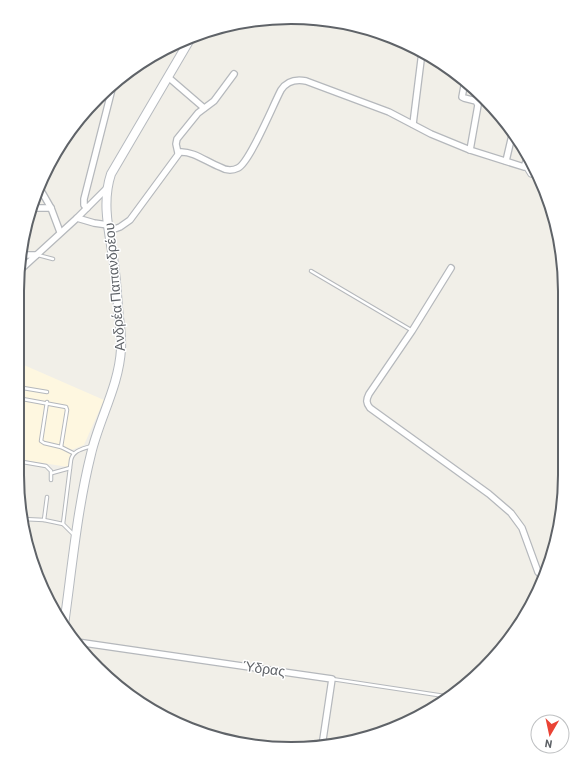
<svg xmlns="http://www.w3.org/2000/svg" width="582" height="766" font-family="Barlow,sans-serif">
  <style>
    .commercial { fill: #fef7e0 }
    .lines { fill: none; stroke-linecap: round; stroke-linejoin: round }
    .service-casing { stroke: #b5b8bc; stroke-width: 4.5 }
    .minor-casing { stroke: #b5b8bc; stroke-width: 8 }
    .secondary-casing { stroke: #b6babf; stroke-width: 10 }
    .service { stroke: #fff; stroke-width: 2.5 }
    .minor { stroke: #fff; stroke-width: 5.5 }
    .secondary { stroke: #fff; stroke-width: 8 }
    .labels { text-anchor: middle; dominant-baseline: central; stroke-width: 3; stroke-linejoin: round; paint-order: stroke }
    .street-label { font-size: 14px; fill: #5f6368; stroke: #fff }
    .rim { fill: none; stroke: #5f6368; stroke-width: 2 }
  </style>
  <rect width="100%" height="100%" fill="#f1efe8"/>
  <polygon class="commercial" points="17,362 104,400 84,445 71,450 68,467 17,459"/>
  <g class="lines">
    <defs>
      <g id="service">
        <polyline points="525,167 530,175 540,178"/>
        <polyline points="38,255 53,259"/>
        <polyline points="311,271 411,330"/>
        <polyline points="17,387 47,392"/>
        <polyline points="17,398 66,407 67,410 61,447"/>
        <polyline points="47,402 41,441 44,443 61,447 73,453"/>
        <polyline points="17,461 46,466 51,471 51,480"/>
        <polyline points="52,473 70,468"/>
        <polyline points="23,519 44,520 63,524"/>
        <polyline points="44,520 47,497"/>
        <path d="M 74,535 L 63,524 L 71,460 C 73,450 83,449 91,446"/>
        <polyline points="332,679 451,697"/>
      </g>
      <g id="minor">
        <polyline points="168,77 204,108"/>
        <polyline points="465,81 462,97 464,98 476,101 478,105 470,150"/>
        <polyline points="413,124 422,52"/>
        <polyline points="178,153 176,144 177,139 198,113 214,101 234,74"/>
        <polyline points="506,161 513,131"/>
        <polyline points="39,187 51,208 60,232"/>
        <polyline points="31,208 51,208"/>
        <polyline points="87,208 84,205 84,199 112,89"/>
        <polyline points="77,218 108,187"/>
        <path d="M 109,231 L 120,227 L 130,220 L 180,152 C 193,151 207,162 220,167 C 225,170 232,171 238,168 C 250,162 273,105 281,90 C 287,81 296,79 306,81 L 389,112 L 431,134 L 470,150 L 524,167 L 528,156"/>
        <polyline points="21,255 36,255"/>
        <path d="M 451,268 L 412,331 L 369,394 C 366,400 366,403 370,408 L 489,494 L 511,513 L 522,528 L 538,572 L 543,578"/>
        <polyline points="18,272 77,218 94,223 108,225"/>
        <polyline points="77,642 332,679 322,746"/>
      </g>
      <path id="secondary" d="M 64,625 C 72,568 77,510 91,454 C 99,419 119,386 121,349 C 122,335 119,321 118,307 C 117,293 116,278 114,264 C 110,235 101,204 111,174 L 192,36"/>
    </defs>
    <use href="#service" class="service-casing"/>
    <use href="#minor" class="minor-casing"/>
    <use href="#secondary" class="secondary-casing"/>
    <use href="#service" class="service"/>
    <use href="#minor" class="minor"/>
    <use href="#secondary" class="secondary"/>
  </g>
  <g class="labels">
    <g class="street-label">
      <text transform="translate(114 287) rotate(-95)">Ανδρέα Παπανδρέου</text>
      <text transform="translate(264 668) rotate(8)">Ύδρας</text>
    </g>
  </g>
  <path d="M0 0H582V766H0ZM291 24H291A267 267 0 0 1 558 291V475A267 267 0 0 1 291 742H291A267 267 0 0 1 24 475V291A267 267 0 0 1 291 24Z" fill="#fff" fill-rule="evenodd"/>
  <path class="rim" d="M291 24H291A267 267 0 0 1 558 291V475A267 267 0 0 1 291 742H291A267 267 0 0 1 24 475V291A267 267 0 0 1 291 24Z"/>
  <g transform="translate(550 734) rotate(189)"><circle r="19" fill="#ffffff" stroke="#bfc1c3"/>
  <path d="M0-3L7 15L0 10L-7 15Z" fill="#ea4335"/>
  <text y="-6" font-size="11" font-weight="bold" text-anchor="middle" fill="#5f6368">N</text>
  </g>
</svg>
